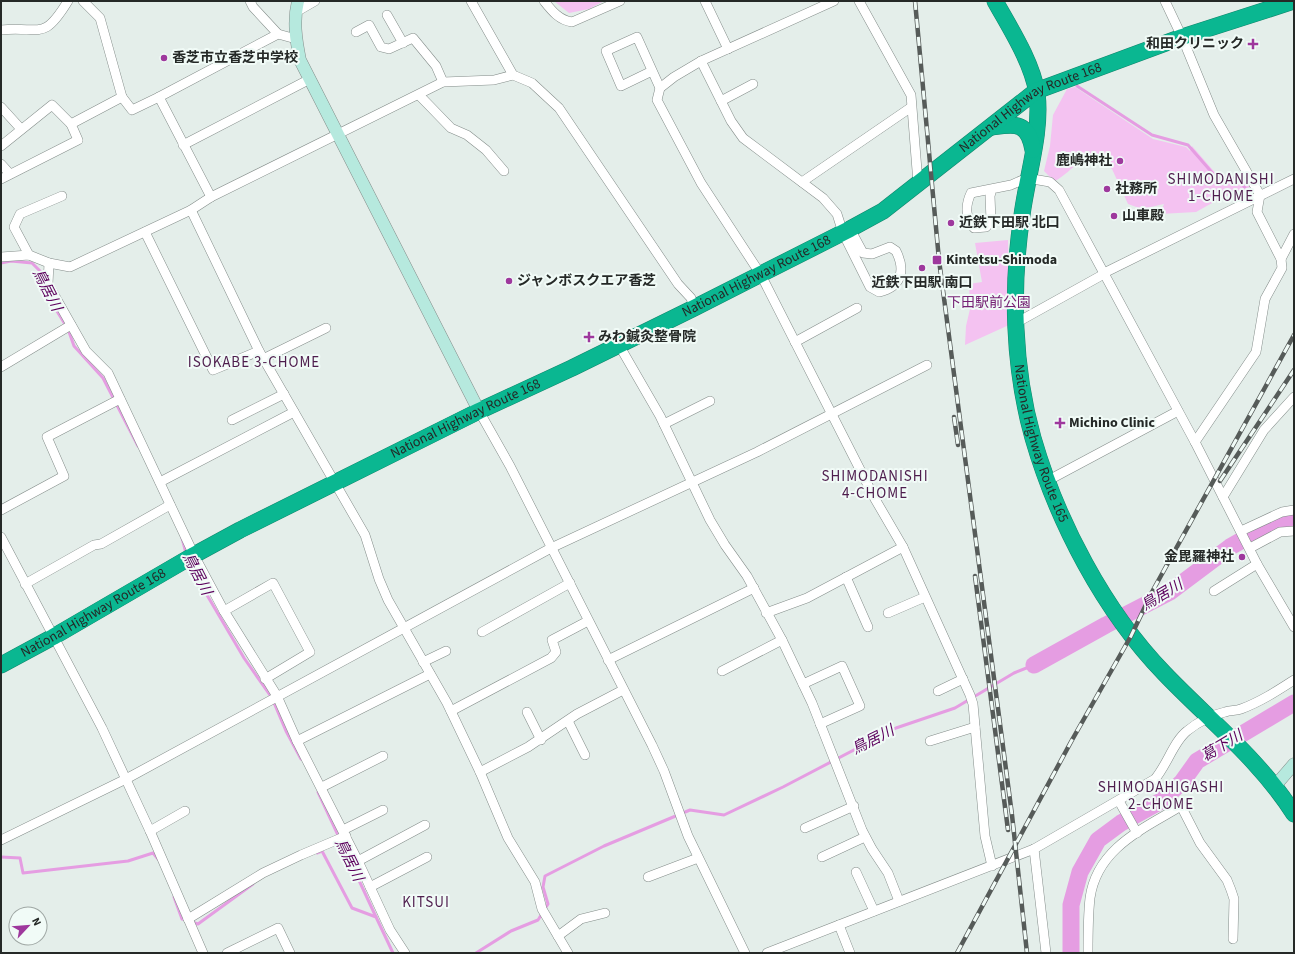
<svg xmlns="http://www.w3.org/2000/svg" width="1295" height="954" font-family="'Source Sans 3','Noto Sans JP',sans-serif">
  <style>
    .green { fill: #f4c2f1 }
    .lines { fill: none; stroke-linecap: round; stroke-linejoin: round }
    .stream { stroke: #e59de2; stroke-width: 3 }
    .river { stroke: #e59de2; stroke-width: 17 }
    .street-casing { stroke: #848d8a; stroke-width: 10 }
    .secondary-casing { stroke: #848d8a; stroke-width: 13 }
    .highway-casing { stroke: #13856c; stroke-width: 17 }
    .street { stroke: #fff; stroke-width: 9 }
    .secondary { stroke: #b6e9de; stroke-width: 12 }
    .highway { stroke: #0ab791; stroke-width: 16 }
    .rail-casing { stroke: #565b59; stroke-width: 4.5 }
    .rail { stroke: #f1fbf7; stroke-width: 3; stroke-dasharray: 9; stroke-linecap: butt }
    .poi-dot { fill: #9e389d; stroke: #f1fbf7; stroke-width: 1.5 }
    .labels { text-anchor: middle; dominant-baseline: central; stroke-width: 4; stroke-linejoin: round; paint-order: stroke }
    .poi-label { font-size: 14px; font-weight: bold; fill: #252927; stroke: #f1fbf7; text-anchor: start }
    .street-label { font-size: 14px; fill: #252927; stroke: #f1fbf7 }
    .park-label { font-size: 14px; fill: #752174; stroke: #f1fbf7 }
    .neighbourhood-label { font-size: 15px; letter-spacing: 1px; fill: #4e1d4d; stroke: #f1fbf7 }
    .water-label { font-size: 15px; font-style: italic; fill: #5c005d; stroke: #f1fbf7 }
  </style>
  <rect width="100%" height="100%" fill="#e4eeea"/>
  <g class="green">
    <polygon points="554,1 604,1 589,9 569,13"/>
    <path d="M 1075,87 L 1153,139 L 1186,147 L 1190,151 L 1192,146 L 1218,176 L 1245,180 L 1250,187 L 1221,198 L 1196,212 L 1160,214 L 1164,204 L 1142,209 L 1128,204 L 1112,169 L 1106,165 L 1081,161 C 1075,165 1060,180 1054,181 L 1044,171 L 1050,146 L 1053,115 L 1067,89 Z"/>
    <polygon points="1008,240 1009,325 965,345 966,326 970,309 969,284 982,282 975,243"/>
  </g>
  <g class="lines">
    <g class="stream">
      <polyline points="1077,86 1152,135 1188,145 1215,176 1240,179 1247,192"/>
      <polyline points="1,263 11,261 32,263 42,273 42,287 68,329 74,346 103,378 138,446"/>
      <polyline points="182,538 186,553"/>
      <polyline points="190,562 194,573 244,658 272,698 286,731 301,759"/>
      <polyline points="318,792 376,917"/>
      <polyline points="317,853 322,851 352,908 376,917 393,953"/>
      <polyline points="1,857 20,858 23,873 128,861 153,853 158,859"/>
      <polyline points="174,897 182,919 187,920"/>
      <polyline points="192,922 198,924 253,884"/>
      <polyline points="476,953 511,931 538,920 548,904 543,887 545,876 604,846 690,810 724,815 783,787 896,728 955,708 1014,673 1034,665"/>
    </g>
    <g class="river">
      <polyline points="1034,665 1106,625 1170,592 1230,547 1267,526 1287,518 1294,519"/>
      <polyline points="1071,953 1071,905 1080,872 1098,840 1121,823 1161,801 1182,782 1197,761 1294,703"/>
    </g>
    <defs>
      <g id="street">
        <polyline points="250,1 253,7 278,34 296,39"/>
        <polyline points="471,1 513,75 532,83 559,108 678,284 691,298 694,308"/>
        <path d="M 544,1 C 552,11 559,20 572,22 L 620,1"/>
        <polyline points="705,1 728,49"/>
        <polyline points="834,1 701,61 674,77 660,88 657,100 701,183 761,275 875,499 903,547 970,695 973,704 985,836 992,866"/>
        <polyline points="859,1 911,95 918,183"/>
        <polyline points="1165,1 1182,37 1214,115 1260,195 1257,212 1281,259 1282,268 1265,299 1256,352 1195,442"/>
        <polyline points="296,12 315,1"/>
        <polyline points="387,15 403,43"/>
        <path d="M 1,30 C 41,26 43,42 68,1"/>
        <polyline points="356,32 369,25 381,47 389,49 413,38 436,66 443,82"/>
        <path d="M 701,61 L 731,121 L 743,138 L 823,198 L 837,214 L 843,233 L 870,287 L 879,292 C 901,287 906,271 896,251 L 890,247 L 872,254 L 863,253 L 850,229"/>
        <polyline points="652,71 621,86 606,51 637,37 660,88"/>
        <polyline points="419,95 451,128 467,135 486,150 504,171"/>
        <polyline points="122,97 132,110 159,97"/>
        <polyline points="721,101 753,84"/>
        <polyline points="1,107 21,129"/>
        <polyline points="183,145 310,79"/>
        <polyline points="1,146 52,105 71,124"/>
        <polyline points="1,164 10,174"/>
        <polyline points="1,179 78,140 71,124 122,97 100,18 83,1"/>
        <polyline points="802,182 910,108"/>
        <path d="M 992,189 L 990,196 L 991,221 L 986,227 L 974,228 C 965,217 965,206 971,193 L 1011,185 L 1027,178 L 1050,182 L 1059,190 L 1195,442 L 1257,564 L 1294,627"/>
        <polyline points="211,197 159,97 278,34"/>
        <polyline points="191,210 259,351 365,535 379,579 388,600 447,703 480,772 508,838 535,882 542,909 568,953"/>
        <polyline points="145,232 213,370 259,351"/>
        <polyline points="29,255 14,227 20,214 62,196"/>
        <polyline points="1,257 29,255 49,263 70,267 191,210 211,197 443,82 494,80 513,75"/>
        <polyline points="1281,259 1294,234"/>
        <polyline points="49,263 48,284 86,351 108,373 194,555 224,611 277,696 297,741 358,861 390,930 405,953"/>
        <polyline points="1104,273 1294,179"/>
        <polyline points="1016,323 1104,274"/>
        <polyline points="795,342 857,308"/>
        <polyline points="619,345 660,416 710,520 725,545 747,576 782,640 812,703 862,830 872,849 888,873 899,901"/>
        <polyline points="263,359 326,328"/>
        <polyline points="1,367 71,325"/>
        <polyline points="479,411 510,466 652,745 664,771 688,836 745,953"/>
        <polyline points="232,420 284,394"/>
        <polyline points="664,424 710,401"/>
        <polyline points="1047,481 1178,411"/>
        <polyline points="160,482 294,412"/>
        <polyline points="1223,497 1264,430 1294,397"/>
        <polyline points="1,510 64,476 47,437 120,399"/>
        <polyline points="1241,531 1282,512 1294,510"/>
        <polyline points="1,537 102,728 150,831 203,953"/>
        <polyline points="1250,548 1280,532 1294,531"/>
        <polyline points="846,577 868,627"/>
        <polyline points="25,584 94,545 101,544 170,505"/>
        <polyline points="1214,591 1257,564"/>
        <polyline points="224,611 273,583 310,652 265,679"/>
        <polyline points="766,613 807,598 903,547"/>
        <polyline points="888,613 925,597"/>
        <polyline points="482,632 570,583"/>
        <polyline points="608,660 754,588"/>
        <polyline points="423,662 446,651"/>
        <polyline points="722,671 782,640"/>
        <polyline points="803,684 842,666 860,706 820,724"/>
        <polyline points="938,691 963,679"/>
        <polyline points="451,711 551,658 556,652 552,640 588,621"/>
        <polyline points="527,712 541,740"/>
        <polyline points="568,721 585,755"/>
        <polyline points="297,741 430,674"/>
        <polyline points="930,741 975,727"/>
        <polyline points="480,772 528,747 577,714 623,690"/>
        <polyline points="322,787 383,756"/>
        <polyline points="1119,801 1137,833"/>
        <polyline points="805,828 854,806"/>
        <polyline points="343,830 383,810"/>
        <polyline points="150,831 185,811"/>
        <polyline points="1,840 126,779 551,548 757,452 927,365"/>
        <polyline points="1034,849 1046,953"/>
        <polyline points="822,857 865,837"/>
        <polyline points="358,861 425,825"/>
        <polyline points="856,872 874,911"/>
        <polyline points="648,877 698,858"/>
        <polyline points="370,887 427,857"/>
        <polyline points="188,919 263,873 301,855 346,836"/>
        <polyline points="839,925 850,953"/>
        <polyline points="558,936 581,919 605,913"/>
        <polyline points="227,953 278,928 290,953"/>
        <path d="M 767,953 L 1034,849 L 1155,779 C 1167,765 1174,741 1187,731 C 1198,722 1212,715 1225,712 C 1230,710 1236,711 1241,709 C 1260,702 1277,691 1294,680"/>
        <path d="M 1088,953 C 1088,935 1088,916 1090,898 C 1097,848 1143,829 1181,806 L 1200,843 L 1227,880 L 1231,890 L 1234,899 L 1233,939"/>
      </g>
      <g id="secondary">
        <path d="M 298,1 C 293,21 296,40 300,60 L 479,411"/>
        <polyline points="1275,786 1294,764"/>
      </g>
      <g id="highway">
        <path id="s1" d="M 995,1 C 1010,28 1032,62 1037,93 C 1042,132 1027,176 1022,215 C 1011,288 1013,367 1033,438 C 1057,521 1104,611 1164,673 C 1208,719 1260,760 1294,814"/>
        <path d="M 992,127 C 1015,124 1028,121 1033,150"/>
        <path id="s2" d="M 1,665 L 53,637 L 194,555 L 240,530 L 479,411 L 572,368 L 694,308 L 850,229 L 883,211 L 1036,91 L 1182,37 L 1294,1"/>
      </g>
    </defs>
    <use href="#street" class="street-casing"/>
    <use href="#secondary" class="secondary-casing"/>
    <use href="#highway" class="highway-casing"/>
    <use href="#street" class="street"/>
    <use href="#secondary" class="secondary"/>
    <use href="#highway" class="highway"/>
    <defs>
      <g id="rail">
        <polyline points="915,1 939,260 1012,815 1027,953"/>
        <polyline points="954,417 958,445"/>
        <polyline points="1220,481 1294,370"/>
        <polyline points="975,576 1008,830"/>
        <polyline points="957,953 1072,740 1131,636 1152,592 1294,335"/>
      </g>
    </defs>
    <use href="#rail" class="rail-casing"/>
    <use href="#rail" class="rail"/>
  </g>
  <g class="poi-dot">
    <path d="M1251 38h4v4h4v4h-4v4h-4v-4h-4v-4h4z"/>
    <circle cx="164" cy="58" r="4"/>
    <circle cx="1120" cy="161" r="4"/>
    <circle cx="1107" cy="189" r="4"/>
    <circle cx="1114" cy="216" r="4"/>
    <circle cx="951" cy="223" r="4"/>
    <rect x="932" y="255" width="10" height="10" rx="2"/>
    <circle cx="922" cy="268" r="4"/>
    <circle cx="509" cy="281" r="4"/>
    <path d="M587 331h4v4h4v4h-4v4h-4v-4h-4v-4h4z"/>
    <path d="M1058 417h4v4h4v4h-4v4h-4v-4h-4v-4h4z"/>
    <circle cx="1242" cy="557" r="4"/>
  </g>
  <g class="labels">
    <g class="poi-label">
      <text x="1244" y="44" text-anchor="end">和田クリニック</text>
      <text x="172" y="58">香芝市立香芝中学校</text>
      <text x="1112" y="161" text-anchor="end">鹿嶋神社</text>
      <text x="1115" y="189">社務所</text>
      <text x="1122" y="216">山車殿</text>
      <text x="959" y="223">近鉄下田駅 北口</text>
      <text x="946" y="260">Kintetsu-Shimoda</text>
      <text x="517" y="281">ジャンボスクエア香芝</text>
      <text x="922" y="283" text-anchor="middle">近鉄下田駅 南口</text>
      <text x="598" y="337">みわ鍼灸整骨院</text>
      <text x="1069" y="423">Michino Clinic</text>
      <text x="1234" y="557" text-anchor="end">金毘羅神社</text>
    </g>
    <g class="street-label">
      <text stroke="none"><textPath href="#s2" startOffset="1174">National Highway Route 168</textPath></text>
      <text stroke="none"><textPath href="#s2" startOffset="850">National Highway Route 168</textPath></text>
      <text stroke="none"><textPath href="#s2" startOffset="526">National Highway Route 168</textPath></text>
      <text stroke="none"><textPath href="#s1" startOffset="457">National Highway Route 165</textPath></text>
      <text stroke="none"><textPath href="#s2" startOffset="106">National Highway Route 168</textPath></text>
    </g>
    <g class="park-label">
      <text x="989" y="303">下田駅前公園</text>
    </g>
    <g class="neighbourhood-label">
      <text x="1221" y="179">SHIMODANISHI<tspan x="1221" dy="17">1-CHOME</tspan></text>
      <text x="254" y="362">ISOKABE 3-CHOME</text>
      <text x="875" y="476">SHIMODANISHI<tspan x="875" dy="17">4-CHOME</tspan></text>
      <text x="1161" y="787">SHIMODAHIGASHI<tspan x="1161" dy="17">2-CHOME</tspan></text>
      <text x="426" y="902">KITSUI</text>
    </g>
    <g class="water-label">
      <text transform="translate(47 290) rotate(63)">鳥居川</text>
      <text transform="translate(197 574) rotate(63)">鳥居川</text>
      <text transform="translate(1162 595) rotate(-31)">鳥居川</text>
      <text transform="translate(873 740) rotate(-27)">鳥居川</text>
      <text transform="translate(1222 746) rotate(-31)">葛下川</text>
      <text transform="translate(349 860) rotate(64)">鳥居川</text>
    </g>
  </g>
  <rect width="1295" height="954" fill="none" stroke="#252927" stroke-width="4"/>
  <g transform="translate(28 926) rotate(64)"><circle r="19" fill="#f1fbf7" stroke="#9fa7a4"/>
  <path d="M0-3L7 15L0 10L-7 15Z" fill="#9e389d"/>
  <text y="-6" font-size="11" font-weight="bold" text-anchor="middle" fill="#252927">N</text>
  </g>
</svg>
